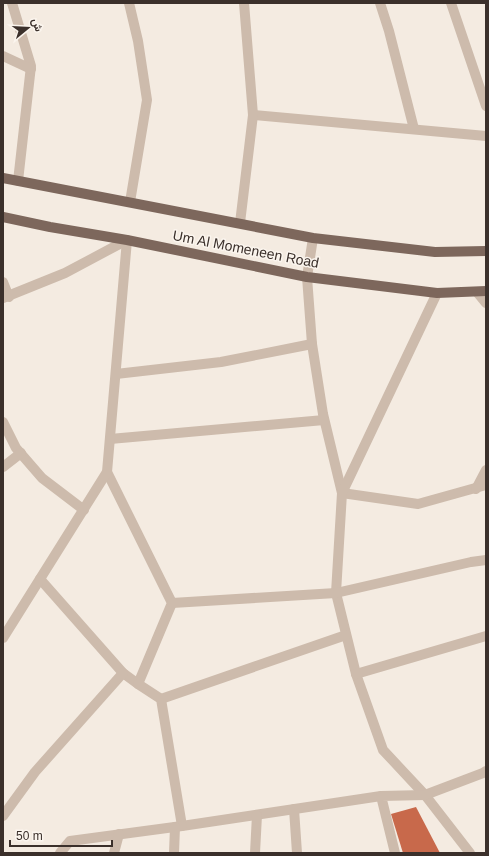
<svg xmlns="http://www.w3.org/2000/svg" width="489" height="856" font-family="Arial,Vazirmatn,sans-serif">
  <style>
    .building { fill: #c8694b }
    .lines { fill: none; stroke-linecap: round; stroke-linejoin: round }
    .minor { stroke: #cdbbac; stroke-width: 10 }
    .major { stroke: #7d675c; stroke-width: 10 }
    .labels { text-anchor: middle; dominant-baseline: central; stroke-width: 3; stroke-linejoin: round; paint-order: stroke }
    .street-label { font-size: 14px; fill: #3b302b; stroke: #fbf5ee }
  </style>
  <rect width="100%" height="100%" fill="#f4ebe1"/>
  <polygon class="building" points="416,807 440,853 403,853 391,814"/>
  <g class="lines">
    <g class="minor">
      <polyline points="12,3 31,66 18,181"/>
      <polyline points="129,3 138,41 147,100 130,202"/>
      <polyline points="380,3 389,31 414,129"/>
      <polyline points="451,3 486,106"/>
      <polyline points="3,56 31,69"/>
      <polyline points="253,115 486,136"/>
      <polyline points="240,223 253,115 244,3"/>
      <polyline points="313,238 307,277 312,344 323,414 342,493 418,504 486,485"/>
      <polyline points="3,282 9,297"/>
      <polyline points="477,292 486,303"/>
      <polyline points="437,293 342,493 336,593 356,674 383,750 425,795 470,853"/>
      <polyline points="3,298 65,273 127,240"/>
      <polyline points="116,374 221,362 312,344"/>
      <polyline points="3,422 16,448 42,478 84,510"/>
      <polyline points="110,439 324,420"/>
      <polyline points="3,467 21,453"/>
      <polyline points="476,489 486,470"/>
      <polyline points="40,579 123,673 138,684 172,603 107,472"/>
      <polyline points="172,603 336,593 471,562 486,560"/>
      <polyline points="3,638 107,472 127,240"/>
      <polyline points="356,674 486,636"/>
      <polyline points="138,684 161,699 182,826 381,796"/>
      <polyline points="161,699 346,635"/>
      <polyline points="294,809 297,853"/>
      <polyline points="3,816 35,772 123,673"/>
      <polyline points="60,853 70,841 182,826"/>
      <polyline points="114,853 119,834"/>
      <polyline points="174,853 175,827"/>
      <polyline points="255,853 257,815"/>
      <polyline points="395,853 381,796 425,795 483,773 486,771"/>
    </g>
    <g class="major">
      <polyline points="3,178 313,238 435,252 486,251"/>
      <polyline points="3,217 50,227 127,240 307,277 437,293 486,291"/>
    </g>
  </g>
  <g class="labels">
    <g class="street-label">
      <text transform="translate(246 249) rotate(11)">Um Al Momeneen Road</text>
    </g>
  </g>
  <rect width="489" height="856" fill="none" stroke="#3b302b" stroke-width="8"/>
  <g transform="translate(28 28) rotate(72)" stroke="#fbf5ee" stroke-width="3" paint-order="stroke">
  <path d="M0-3L7 15L0 10L-7 15Z" fill="#3b302b"/>
  <text y="-6" font-size="11" font-weight="bold" text-anchor="middle" fill="#3b302b">ش</text>
  </g>
  <path d="M10 840v6h102v-6" fill="none" stroke="#3b302b" stroke-width="2"/>
  <text x="16" y="840" font-size="12" fill="#3b302b" stroke="#fbf5ee" stroke-width="3" paint-order="stroke">50 m</text>
</svg>
